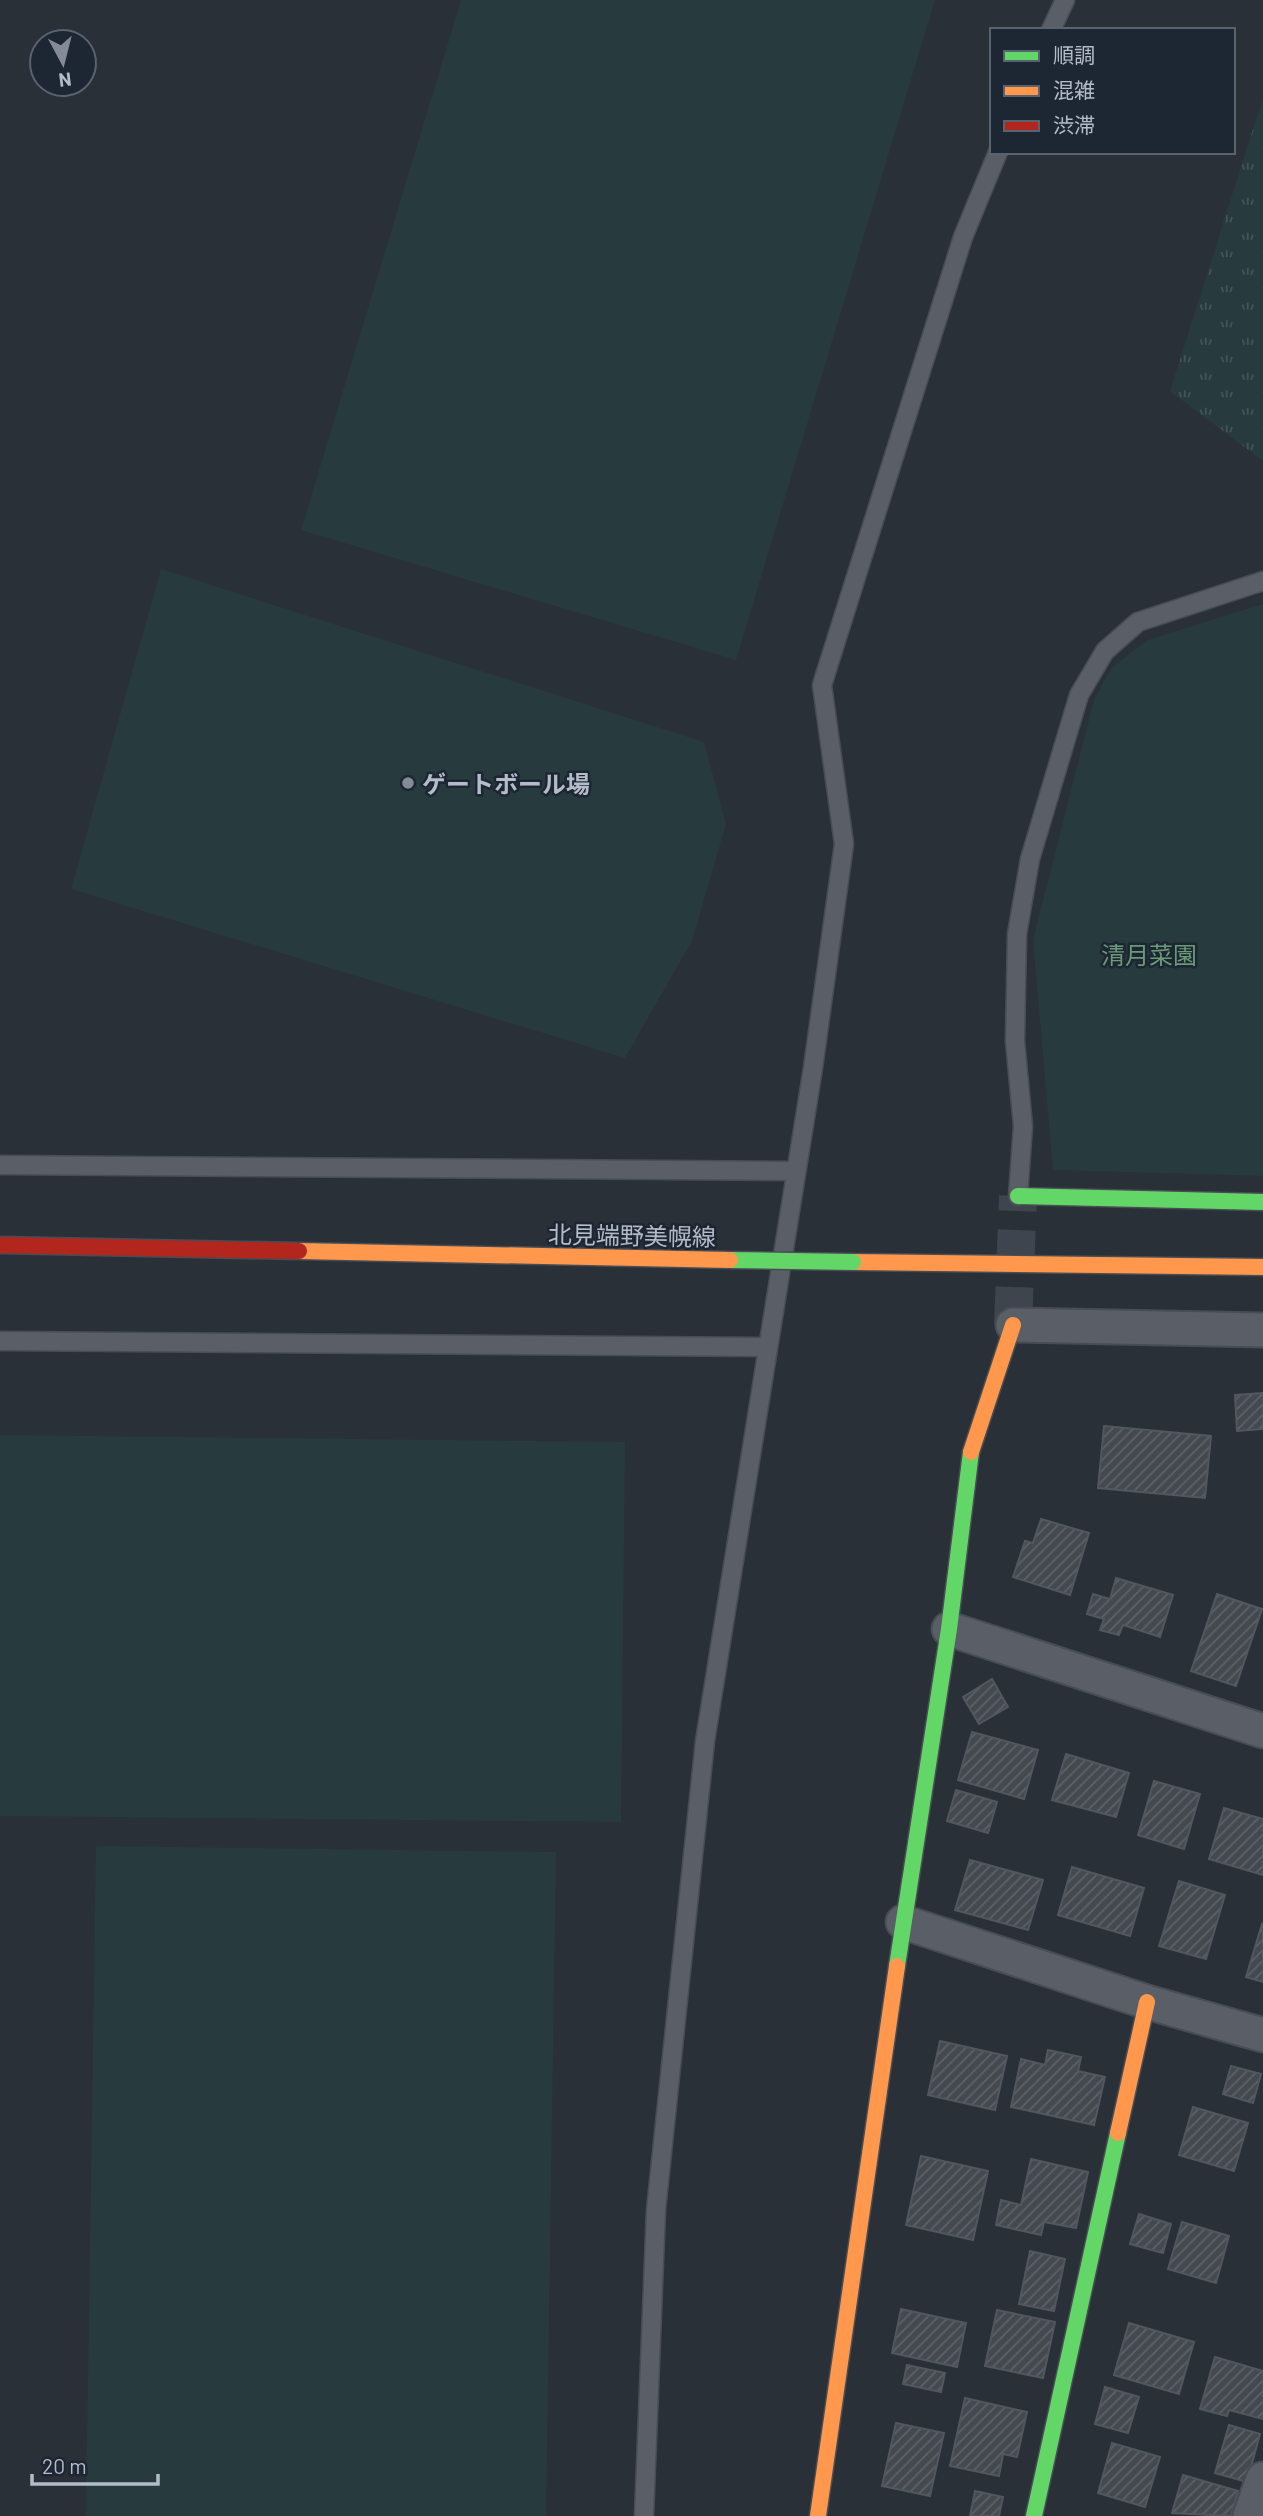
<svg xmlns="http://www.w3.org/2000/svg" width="1263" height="2516" font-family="Barlow,'Noto Sans JP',sans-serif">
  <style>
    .green { fill: #273a3e }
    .park { fill: url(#park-tufts) }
    .building { fill: url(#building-hatch); stroke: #52575f; stroke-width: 2 }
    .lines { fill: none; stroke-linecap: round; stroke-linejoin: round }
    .secondary-tunnel { stroke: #3f454e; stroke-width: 38; stroke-dasharray: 38 19; stroke-linecap: butt }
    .lane-casing { stroke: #484c53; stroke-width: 21 }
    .street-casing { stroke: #484c53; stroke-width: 37 }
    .fast-casing { stroke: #484c53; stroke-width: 19 }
    .slow-casing { stroke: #484c53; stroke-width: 19 }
    .lane { stroke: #5a5e66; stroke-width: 18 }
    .street { stroke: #5a5e66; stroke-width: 33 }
    .fast { stroke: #63d668; stroke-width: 16 }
    .slow { stroke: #ff974d; stroke-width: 16 }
    .fast-bridge-casing { stroke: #484c55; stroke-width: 19; stroke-linecap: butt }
    .slow-bridge-casing { stroke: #484c55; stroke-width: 19; stroke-linecap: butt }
    .jam-bridge-casing { stroke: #484c55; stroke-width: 19; stroke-linecap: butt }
    .fast-bridge { stroke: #63d668; stroke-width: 16 }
    .slow-bridge { stroke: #ff974d; stroke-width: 16 }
    .jam-bridge { stroke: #b3261e; stroke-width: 16 }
    .poi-dot { fill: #848b96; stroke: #1d2633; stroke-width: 2.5 }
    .labels { text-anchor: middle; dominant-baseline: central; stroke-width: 5; stroke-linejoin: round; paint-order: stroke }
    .poi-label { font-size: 24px; font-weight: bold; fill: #b4bcc9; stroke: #1d2633; text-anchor: start }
    .park-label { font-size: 24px; fill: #6b9a76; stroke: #1d2633 }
    .street-label { font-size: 24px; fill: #b4bcc9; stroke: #1d2633 }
  </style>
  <defs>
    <pattern id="park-tufts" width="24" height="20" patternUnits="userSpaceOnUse" patternTransform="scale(1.75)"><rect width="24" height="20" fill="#273a3e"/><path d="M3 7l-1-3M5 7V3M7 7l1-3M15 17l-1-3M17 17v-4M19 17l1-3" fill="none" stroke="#445559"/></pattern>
    <pattern id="building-hatch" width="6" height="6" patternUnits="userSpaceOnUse" patternTransform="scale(1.75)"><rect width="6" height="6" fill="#444950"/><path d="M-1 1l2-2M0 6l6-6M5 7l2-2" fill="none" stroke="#5d6168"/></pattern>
  </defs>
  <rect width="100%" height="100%" fill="#2a3038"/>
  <g class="green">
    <polygon points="461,0 935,0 736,660 301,530"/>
    <polygon points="161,569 704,742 726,824 692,941 625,1058 71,889"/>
    <polygon points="1263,604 1263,1176 1053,1170 1033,940 1094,700 1111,668 1148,640"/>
    <polygon points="0,1435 625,1442 621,1822 0,1816"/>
    <polygon points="96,1846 556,1852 546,2516 86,2516"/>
  </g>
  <polygon class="park" points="1263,98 1263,461 1170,391"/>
  <g class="building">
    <polygon points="1263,1393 1263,1429 1237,1431 1235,1395"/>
    <polygon points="1104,1426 1211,1436 1205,1498 1098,1488"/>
    <polygon points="1041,1519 1089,1533 1070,1595 1013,1577 1025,1541 1033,1543"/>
    <polygon points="1116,1578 1173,1595 1160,1637 1123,1625 1119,1635 1100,1630 1104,1619 1087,1614 1093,1594 1110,1599"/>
    <polygon points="1217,1594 1262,1609 1236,1686 1191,1671"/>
    <polygon points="992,1679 1008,1707 979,1724 963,1697"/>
    <polygon points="972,1732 1038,1750 1024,1799 958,1780"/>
    <polygon points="1066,1754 1129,1773 1116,1817 1052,1800"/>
    <polygon points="1154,1781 1200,1794 1184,1849 1138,1835"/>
    <polygon points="956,1790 997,1802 988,1833 947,1821"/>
    <polygon points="1224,1808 1263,1819 1263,1875 1209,1859"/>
    <polygon points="970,1860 1043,1880 1028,1930 955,1910"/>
    <polygon points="1072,1867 1144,1888 1130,1936 1058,1915"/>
    <polygon points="1179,1881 1225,1895 1206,1959 1159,1946"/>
    <polygon points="1262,1924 1263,1925 1263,1982 1246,1977"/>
    <polygon points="940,2041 1007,2056 995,2110 928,2095"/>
    <polygon points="1048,2050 1081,2057 1078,2071 1105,2077 1094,2125 1011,2107 1021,2059 1045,2065"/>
    <polygon points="1231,2066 1261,2074 1253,2103 1223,2094"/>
    <polygon points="1193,2107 1248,2123 1234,2171 1179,2155"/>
    <polygon points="921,2156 988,2171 973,2240 906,2225"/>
    <polygon points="1031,2159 1088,2172 1076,2228 1044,2222 1041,2235 996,2225 1001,2200 1021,2205"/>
    <polygon points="1139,2214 1171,2224 1163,2253 1130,2244"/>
    <polygon points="1182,2222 1229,2236 1216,2283 1168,2269"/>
    <polygon points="1030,2251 1065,2259 1054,2311 1019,2304"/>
    <polygon points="901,2309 966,2323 957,2367 892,2353"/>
    <polygon points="997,2310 1055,2322 1043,2378 985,2366"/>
    <polygon points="1129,2323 1194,2342 1179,2394 1114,2375"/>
    <polygon points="1215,2357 1263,2371 1263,2419 1229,2410 1227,2416 1200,2409"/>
    <polygon points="907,2365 945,2373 941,2392 903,2384"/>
    <polygon points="1105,2387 1139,2397 1128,2433 1095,2424"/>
    <polygon points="965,2398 1027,2412 1017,2457 1003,2454 999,2476 950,2466"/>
    <polygon points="896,2423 944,2433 930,2496 882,2486"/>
    <polygon points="1229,2425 1260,2434 1247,2482 1215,2473"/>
    <polygon points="1112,2443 1160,2457 1145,2507 1098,2493"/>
    <polygon points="1183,2475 1238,2491 1231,2516 1172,2513"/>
    <polygon points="975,2491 1003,2497 999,2516 970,2516"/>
  </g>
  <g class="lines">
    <polyline class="secondary-tunnel" points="1013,1325 1018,1196"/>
    <defs>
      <g id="lane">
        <polyline points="1051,30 1065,0"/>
        <polyline points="0,1165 796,1171"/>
        <polyline points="1018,1196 1023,1126 1015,1041 1017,934 1030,859 1079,695 1105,651 1138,622 1263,581"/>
        <polyline points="0,1341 768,1347"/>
        <polyline points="644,2516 656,2210 705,1741 813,1068 844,844 822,685 963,237 998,152"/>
      </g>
      <g id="street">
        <polyline points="1013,1325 1263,1330"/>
        <polyline points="949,1629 1263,1731"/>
        <polyline points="903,1922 1147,2002 1263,2035"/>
        <polyline points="1250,2516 1263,2479"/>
      </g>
      <g id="fast">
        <polyline points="1018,1196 1263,1202"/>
        <polyline points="897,1966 949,1629 971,1452"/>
        <polyline points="1034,2516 1118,2133"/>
      </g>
      <g id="slow">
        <polyline points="853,1262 1263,1267"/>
        <polyline points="971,1452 1013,1325"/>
        <polyline points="1118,2133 1147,2002"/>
        <polyline points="818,2516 897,1966"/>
      </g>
    </defs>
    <use href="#lane" class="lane-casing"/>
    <use href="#street" class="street-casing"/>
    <use href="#fast" class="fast-casing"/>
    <use href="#slow" class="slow-casing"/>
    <use href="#lane" class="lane"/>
    <use href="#street" class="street"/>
    <use href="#fast" class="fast"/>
    <use href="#slow" class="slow"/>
    <defs>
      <polyline id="fast-bridge" points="730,1260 853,1262"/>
      <polyline id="slow-bridge" points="299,1251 730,1260"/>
      <polyline id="jam-bridge" points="0,1245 299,1251"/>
    </defs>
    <use href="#fast-bridge" class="fast-bridge-casing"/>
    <use href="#slow-bridge" class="slow-bridge-casing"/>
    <use href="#jam-bridge" class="jam-bridge-casing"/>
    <use href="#fast-bridge" class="fast-bridge"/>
    <use href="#slow-bridge" class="slow-bridge"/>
    <use href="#jam-bridge" class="jam-bridge"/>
  </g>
  <circle class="poi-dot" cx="408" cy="783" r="7"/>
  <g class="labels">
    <g class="poi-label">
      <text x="422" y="783">ゲートボール場</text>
    </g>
    <g class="park-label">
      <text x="1149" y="954">清月菜園</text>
    </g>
    <g class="street-label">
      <text transform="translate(632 1235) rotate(1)">北見端野美幌線</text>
    </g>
  </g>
  <rect x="990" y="28" width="245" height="126" fill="#1d2633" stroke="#59626f" stroke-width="2"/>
  <rect x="1004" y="51" width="35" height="10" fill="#63d668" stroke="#59626f" stroke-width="2"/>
  <text x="1053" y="63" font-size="21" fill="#b4bcc9">順調</text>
  <rect x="1004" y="86" width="35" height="10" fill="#ff974d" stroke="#59626f" stroke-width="2"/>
  <text x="1053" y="98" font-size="21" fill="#b4bcc9">混雑</text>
  <rect x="1004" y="121" width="35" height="10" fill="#b3261e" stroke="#59626f" stroke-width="2"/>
  <text x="1053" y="133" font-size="21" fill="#b4bcc9">渋滞</text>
  <g transform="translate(63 63) rotate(173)"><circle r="33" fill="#1d2633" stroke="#59626f" stroke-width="2"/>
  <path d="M0-5L12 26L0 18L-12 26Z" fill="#848b96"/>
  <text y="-10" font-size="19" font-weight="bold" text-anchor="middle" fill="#b4bcc9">N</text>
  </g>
  <path d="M32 2474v10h126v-10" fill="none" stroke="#b4bcc9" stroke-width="3.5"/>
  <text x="42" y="2474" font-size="21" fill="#b4bcc9" stroke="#1d2633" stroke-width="5" paint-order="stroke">20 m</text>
</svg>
